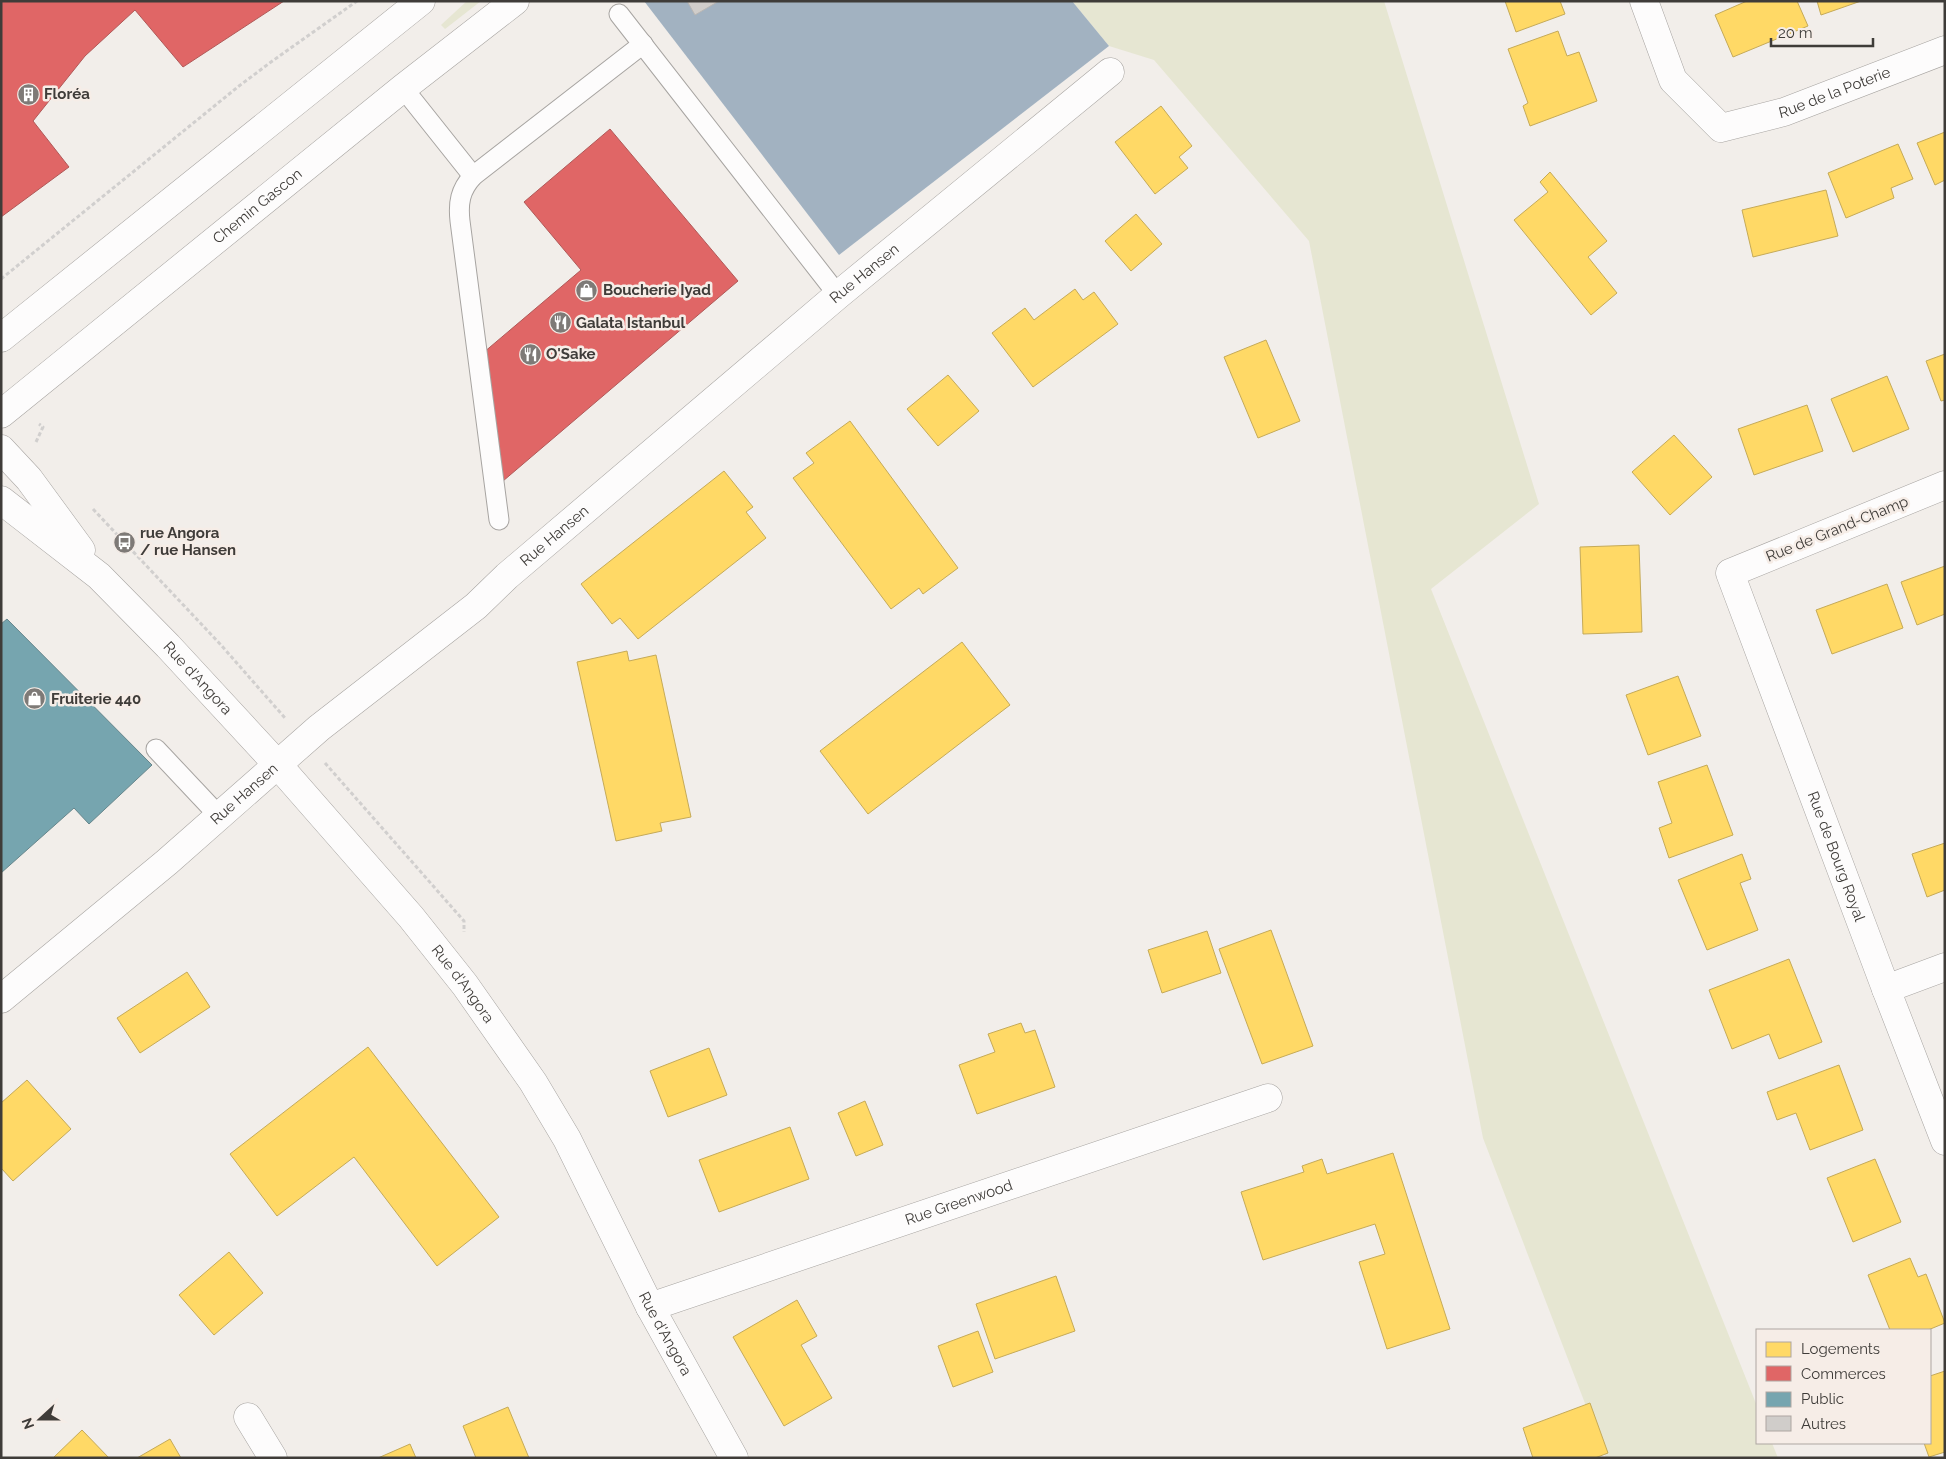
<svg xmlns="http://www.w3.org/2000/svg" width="1946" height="1459" font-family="Raleway,sans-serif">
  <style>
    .green { fill: #e6e6d2 }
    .water { fill: #a2b2c1 }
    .homes { fill: #ffd966; stroke: #c5aa58 }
    .shops { fill: #e06666; stroke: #b05958 }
    .public { fill: #76a5af; stroke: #66868c }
    .building { fill: #d0cdca; stroke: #b9b6b3 }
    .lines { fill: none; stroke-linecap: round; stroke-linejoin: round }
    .lane-casing { stroke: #a7a4a1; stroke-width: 21 }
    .street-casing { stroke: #a7a4a1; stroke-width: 29 }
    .secondary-casing { stroke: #a7a4a1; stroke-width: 29 }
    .path { stroke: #d1cfce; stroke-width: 3; stroke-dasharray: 4 2.5; stroke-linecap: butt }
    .lane { stroke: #fdfcfc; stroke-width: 19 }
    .street { stroke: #fdfcfc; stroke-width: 28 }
    .secondary { stroke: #fdfcfc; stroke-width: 28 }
    .labels { text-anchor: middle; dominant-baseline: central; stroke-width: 5; stroke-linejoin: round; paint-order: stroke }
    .street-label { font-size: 15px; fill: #3f3c39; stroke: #f6ede7 }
    .poi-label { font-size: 15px; font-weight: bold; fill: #3f3c39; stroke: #f6ede7; text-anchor: start }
  </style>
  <rect width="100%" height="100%" fill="#f2eeea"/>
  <g class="green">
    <polygon points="467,1 481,1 445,29 441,25"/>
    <polygon points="1072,1 1384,1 1539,504 1431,589 1757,1406 1757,1443 1772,1443 1778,1458 1606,1458 1483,1138 1309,241 1154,60 1109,46"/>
  </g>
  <polygon class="water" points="644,1 1072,1 1109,46 839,255"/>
  <g class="homes">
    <polygon points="1505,1 1560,1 1565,14 1516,32"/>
    <polygon points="1747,1 1797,1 1808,26 1733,57 1715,15"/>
    <polygon points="1817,1 1861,1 1821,15"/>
    <polygon points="1558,31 1567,56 1579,52 1597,101 1530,126 1523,106 1528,103 1508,49"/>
    <polygon points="1161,106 1192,146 1179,157 1188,168 1155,194 1115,142"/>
    <polygon points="1945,132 1945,180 1935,185 1917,143"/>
    <polygon points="1898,144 1913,179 1891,188 1894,198 1846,218 1828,173"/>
    <polygon points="1550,172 1607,241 1588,257 1617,293 1591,315 1514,220 1548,192 1540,182"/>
    <polygon points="1826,190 1838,236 1753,257 1742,210"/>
    <polygon points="1136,214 1162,244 1131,271 1105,241"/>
    <polygon points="1075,289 1083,300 1094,292 1118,324 1033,387 992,333 1025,308 1034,320"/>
    <polygon points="1266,340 1300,421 1258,438 1224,357"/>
    <polygon points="1945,354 1945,400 1941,401 1926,361"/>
    <polygon points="948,375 979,411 938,446 907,409"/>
    <polygon points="1887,376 1909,429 1853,452 1831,399"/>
    <polygon points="1807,405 1823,451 1754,475 1738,429"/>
    <polygon points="850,421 958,568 923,594 919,588 891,609 793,478 814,463 806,453"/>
    <polygon points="1674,435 1712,477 1670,515 1632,472"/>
    <polygon points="724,471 753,507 746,512 766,538 638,639 620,618 612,624 581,584"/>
    <polygon points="1639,545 1642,632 1583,634 1580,547"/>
    <polygon points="1945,566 1945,614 1917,625 1901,582"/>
    <polygon points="1887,584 1903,628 1832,654 1816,610"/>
    <polygon points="962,642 1010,705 868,814 820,751"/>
    <polygon points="627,651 629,661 656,655 691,817 660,823 662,831 616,841 577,662"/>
    <polygon points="1678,676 1701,736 1648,755 1626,695"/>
    <polygon points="1707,765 1733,835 1669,858 1659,828 1672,823 1658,782"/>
    <polygon points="1945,843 1945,890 1927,897 1912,854"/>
    <polygon points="1742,854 1751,879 1740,883 1758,930 1707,950 1678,880"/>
    <polygon points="1271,930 1313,1046 1262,1064 1219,949"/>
    <polygon points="1207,931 1221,973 1162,993 1148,950"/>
    <polygon points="1789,959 1822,1042 1779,1059 1769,1034 1732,1049 1709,990"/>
    <polygon points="187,972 210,1007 140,1053 117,1018"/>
    <polygon points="1021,1023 1025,1033 1035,1030 1055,1087 977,1114 959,1065 995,1052 988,1034"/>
    <polygon points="368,1047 499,1217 437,1266 354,1157 277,1216 230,1154"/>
    <polygon points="709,1048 727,1095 668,1117 650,1071"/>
    <polygon points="1839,1065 1863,1130 1810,1150 1796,1113 1777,1120 1767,1092"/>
    <polygon points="27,1080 71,1129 13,1181 1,1168 1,1103"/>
    <polygon points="865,1101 883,1145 856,1156 838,1113"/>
    <polygon points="790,1127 809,1179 719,1212 699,1160"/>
    <polygon points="1393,1153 1450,1329 1387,1349 1359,1262 1385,1254 1375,1224 1263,1260 1241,1192 1304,1172 1302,1166 1322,1159 1327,1174"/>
    <polygon points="1875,1159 1901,1222 1853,1242 1827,1178"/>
    <polygon points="229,1252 263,1293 214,1335 179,1295"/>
    <polygon points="1910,1258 1918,1277 1926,1274 1945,1323 1928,1330 1890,1330 1868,1275"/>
    <polygon points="1056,1276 1075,1331 995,1359 976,1304"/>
    <polygon points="797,1300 817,1336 801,1345 832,1398 784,1426 733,1337"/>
    <polygon points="978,1331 993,1372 953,1387 938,1346"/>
    <polygon points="1945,1371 1945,1452 1929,1457 1924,1443 1930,1443 1930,1376"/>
    <polygon points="1590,1403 1608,1453 1595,1458 1533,1458 1523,1428"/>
    <polygon points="508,1407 529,1458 476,1458 463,1426"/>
    <polygon points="82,1430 109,1458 53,1458"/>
    <polygon points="170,1439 181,1458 137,1458"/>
    <polygon points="410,1444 416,1458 378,1458"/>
  </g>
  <g class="shops">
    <polygon points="1,1 284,1 183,67 135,10 85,56 33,121 69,167 1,217"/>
    <polygon points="610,129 738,281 496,487 483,353 581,270 524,202"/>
  </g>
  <polygon class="public" points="7,619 152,765 89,824 74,808 1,873 1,624"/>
  <polygon class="building" points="687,1 719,1 695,15"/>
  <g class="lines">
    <defs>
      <g id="lane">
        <polyline points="619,14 838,295"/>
        <polyline points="403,88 473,176"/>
        <path d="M 499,520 L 460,221 C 458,203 460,190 473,176 L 643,44"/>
        <polyline points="156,749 220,817"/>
      </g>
      <g id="street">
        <path id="s1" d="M 1644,1 L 1673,80 L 1721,128 L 1784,112 L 1945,50"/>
        <path id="s2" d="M 1945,485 L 1730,573 L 1886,989 L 1945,1141"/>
        <polyline points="1886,989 1945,967"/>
        <path id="s3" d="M 1,999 L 167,862 L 319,728 L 476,606 L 507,576 L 838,295 L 1110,72"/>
        <path id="s4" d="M 650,1307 L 1268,1098"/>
        <polyline points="248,1417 273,1458"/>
      </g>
      <g id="secondary">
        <polyline points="1,338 421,1"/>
        <path id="s5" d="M 1,414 L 403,88 L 515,1"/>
        <polyline points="1,449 29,479 81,550"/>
        <path id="s6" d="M 1,500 L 99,576 L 168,646 L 278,765 L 411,917 L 465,985 L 533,1082 L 567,1139 L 650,1307 L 734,1458"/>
      </g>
    </defs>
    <use href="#lane" class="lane-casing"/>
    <use href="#street" class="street-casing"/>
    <use href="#secondary" class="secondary-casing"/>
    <g class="path">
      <polyline points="1,279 239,86 271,62 357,1"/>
      <polyline points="36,442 43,427 39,424"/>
      <polyline points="93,509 221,645 285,718"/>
      <polyline points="325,763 464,921 464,932"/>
    </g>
    <use href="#lane" class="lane"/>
    <use href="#street" class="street"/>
    <use href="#secondary" class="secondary"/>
  </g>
  <defs>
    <symbol id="building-disc" viewBox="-11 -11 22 22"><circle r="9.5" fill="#7e7a77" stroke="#f6ede7"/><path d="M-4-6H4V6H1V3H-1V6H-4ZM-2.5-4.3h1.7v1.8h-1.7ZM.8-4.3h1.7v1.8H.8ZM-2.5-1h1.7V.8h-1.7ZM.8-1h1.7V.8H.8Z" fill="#fff"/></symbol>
    <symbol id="shop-disc" viewBox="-11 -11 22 22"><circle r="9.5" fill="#7e7a77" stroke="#f6ede7"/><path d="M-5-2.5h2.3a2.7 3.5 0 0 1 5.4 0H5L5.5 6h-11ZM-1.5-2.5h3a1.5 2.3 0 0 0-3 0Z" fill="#fff"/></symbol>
    <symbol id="restaurant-disc" viewBox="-11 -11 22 22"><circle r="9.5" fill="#7e7a77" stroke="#f6ede7"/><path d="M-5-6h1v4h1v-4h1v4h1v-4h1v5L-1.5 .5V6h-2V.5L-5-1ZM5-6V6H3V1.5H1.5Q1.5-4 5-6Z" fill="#fff"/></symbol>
    <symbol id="bus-disc" viewBox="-11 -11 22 22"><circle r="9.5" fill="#7e7a77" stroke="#f6ede7"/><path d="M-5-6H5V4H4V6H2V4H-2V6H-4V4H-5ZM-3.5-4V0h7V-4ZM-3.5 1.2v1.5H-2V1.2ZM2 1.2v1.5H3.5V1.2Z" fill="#fff"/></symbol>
  </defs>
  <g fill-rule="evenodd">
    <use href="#building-disc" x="16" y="82" width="25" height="25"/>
    <use href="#shop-disc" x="574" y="278" width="25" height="25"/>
    <use href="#restaurant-disc" x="548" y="310" width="25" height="25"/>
    <use href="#restaurant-disc" x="518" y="342" width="25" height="25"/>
    <use href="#bus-disc" x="112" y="530" width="25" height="25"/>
    <use href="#shop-disc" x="22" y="686" width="25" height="25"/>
  </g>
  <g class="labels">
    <g class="street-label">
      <text stroke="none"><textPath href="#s1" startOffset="271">Rue de la Poterie</textPath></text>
      <text stroke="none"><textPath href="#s5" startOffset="330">Chemin Gascon</textPath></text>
      <text stroke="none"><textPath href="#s3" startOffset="1128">Rue Hansen</textPath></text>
      <text transform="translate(1837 529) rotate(-22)">Rue de Grand-Champ</text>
      <text stroke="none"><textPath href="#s3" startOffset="722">Rue Hansen</textPath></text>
      <text stroke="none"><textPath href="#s6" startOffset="266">Rue d'Angora</textPath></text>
      <text stroke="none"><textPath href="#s3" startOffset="318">Rue Hansen</textPath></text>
      <text stroke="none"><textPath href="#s2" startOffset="535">Rue de Bourg Royal</textPath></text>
      <text stroke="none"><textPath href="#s6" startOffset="671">Rue d'Angora</textPath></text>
      <text stroke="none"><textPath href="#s4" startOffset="326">Rue Greenwood</textPath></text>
      <text stroke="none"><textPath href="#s6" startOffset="1076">Rue d'Angora</textPath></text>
    </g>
    <g class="poi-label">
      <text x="44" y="94">Floréa</text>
      <text x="603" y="290">Boucherie Iyad</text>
      <text x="576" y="323">Galata Istanbul</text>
      <text x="546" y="354">O'Sake</text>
      <text x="140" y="533">rue Angora<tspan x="140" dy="17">/ rue Hansen</tspan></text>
      <text x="51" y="699">Fruiterie 440</text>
    </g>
  </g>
  <rect width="1946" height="1459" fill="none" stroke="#3f3c39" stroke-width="5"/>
  <rect x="1756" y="1329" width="175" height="115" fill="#f6ede7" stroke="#ada6a1"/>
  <rect x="1766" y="1342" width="25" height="15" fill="#ffd966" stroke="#ada6a1"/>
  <text x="1801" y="1354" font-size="15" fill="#3f3c39">Logements</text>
  <rect x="1766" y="1366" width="25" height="15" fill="#e06666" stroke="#ada6a1"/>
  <text x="1801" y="1379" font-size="15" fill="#3f3c39">Commerces</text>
  <rect x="1766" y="1392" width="25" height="15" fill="#76a5af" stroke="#ada6a1"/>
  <text x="1801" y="1404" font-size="15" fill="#3f3c39">Public</text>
  <rect x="1766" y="1416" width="25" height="15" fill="#d0cdca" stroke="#ada6a1"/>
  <text x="1801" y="1429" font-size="15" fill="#3f3c39">Autres</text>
  <g transform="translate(40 1419) rotate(249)" stroke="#f6ede7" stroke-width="4" paint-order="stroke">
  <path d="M0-4L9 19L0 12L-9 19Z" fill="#3f3c39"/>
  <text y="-8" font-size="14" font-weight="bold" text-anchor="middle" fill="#3f3c39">N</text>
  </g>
  <path d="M1771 38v8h102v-8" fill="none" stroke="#3f3c39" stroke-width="2.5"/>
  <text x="1778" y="38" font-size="15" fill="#3f3c39" stroke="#f6ede7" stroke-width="4" paint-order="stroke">20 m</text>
</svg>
